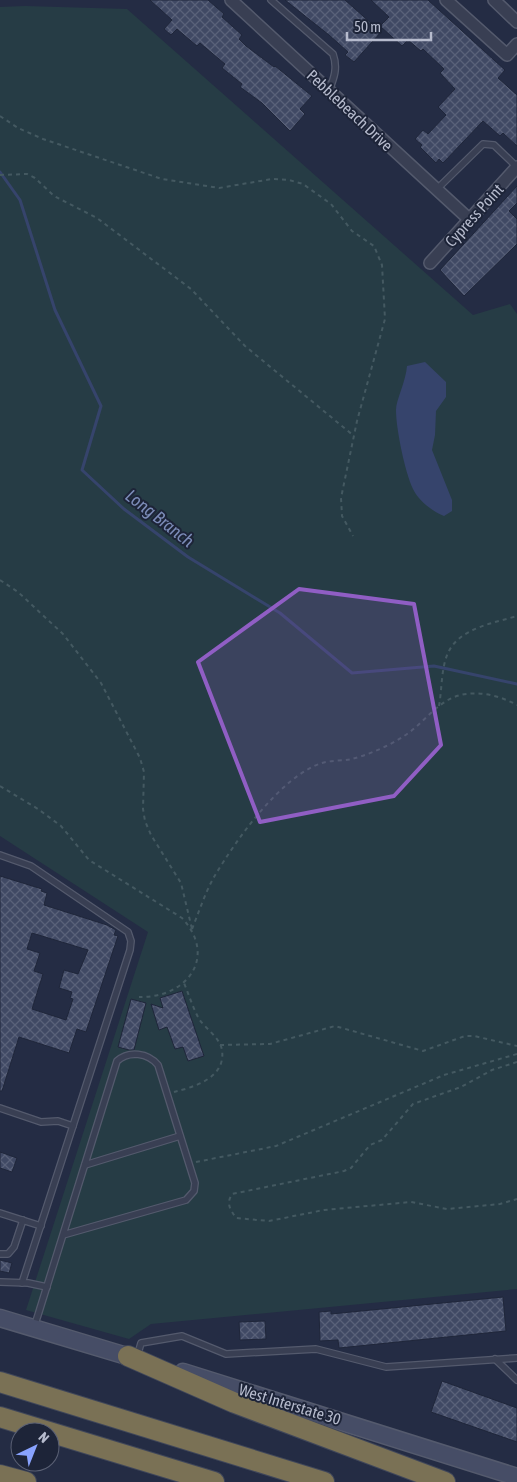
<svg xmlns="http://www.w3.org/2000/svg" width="517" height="1482" font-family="'Asap Condensed',sans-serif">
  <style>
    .green { fill: #263c45 }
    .water { fill: #36446c }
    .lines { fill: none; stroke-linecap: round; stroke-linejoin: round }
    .stream { stroke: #36446c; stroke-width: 3 }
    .building { fill: url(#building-cross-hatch); stroke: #1f263a; fill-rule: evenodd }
    .lane-casing { stroke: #545a6d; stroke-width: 8 }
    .street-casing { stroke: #545a6d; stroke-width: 14 }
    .secondary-casing { stroke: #545a6d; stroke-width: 19 }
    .highway-casing { stroke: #40475a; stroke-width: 22 }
    .path { stroke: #445961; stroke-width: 2; stroke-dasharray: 4 4; stroke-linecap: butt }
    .lane { stroke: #393f53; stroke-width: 5.5 }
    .street { stroke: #393f53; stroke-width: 11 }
    .secondary { stroke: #464d66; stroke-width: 16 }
    .highway { stroke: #7a7155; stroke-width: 20 }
    .marked { fill: #905ec4; fill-opacity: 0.2; stroke: #905ec4; stroke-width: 4; stroke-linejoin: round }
    .labels { text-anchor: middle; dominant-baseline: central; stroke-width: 4; stroke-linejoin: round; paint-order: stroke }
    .street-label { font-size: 16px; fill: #b6bbcd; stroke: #1d2438 }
    .water-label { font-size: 18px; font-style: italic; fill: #7b8bb7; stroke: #1d2438 }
  </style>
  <defs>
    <pattern id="building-cross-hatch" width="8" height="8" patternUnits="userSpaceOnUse" patternTransform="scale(1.25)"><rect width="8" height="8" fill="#404964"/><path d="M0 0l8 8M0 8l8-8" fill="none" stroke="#596179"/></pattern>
  </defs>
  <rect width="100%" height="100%" fill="#242c44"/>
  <polygon class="green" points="25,6 127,9 473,315 510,304 517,314 517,1289 151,1324 129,1339 26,1310 148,932 0,836 0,7"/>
  <path class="water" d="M 425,362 L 446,382 L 446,397 L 436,411 L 435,435 L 432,450 L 452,500 L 452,511 L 444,516 C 433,512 418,500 413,489 C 405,472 396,429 396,410 C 396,400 406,381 407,366 Z"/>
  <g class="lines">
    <polyline class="stream" points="0,172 20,200 55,310 101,406 82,470 124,509 188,557 280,613 352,673 434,666 517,684"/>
  </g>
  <g class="building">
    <polygon points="150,0 208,0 224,14 222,17 242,35 239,39 246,46 274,67 275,66 312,96 300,109 305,114 290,131 262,103 240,87 242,84 222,68 225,64 200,43 197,46 177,29 171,35 164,29 172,20"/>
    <polygon points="285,0 345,0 381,32 354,62 345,55 348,52 329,35"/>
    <polygon points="371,0 428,0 505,70 498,78 517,95 517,146 503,133 500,136 483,121 443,163 439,159 436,163 420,147 422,145 415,139 423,130 428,134 446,115 438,107 455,89 440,73 444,69 423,49 421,51 408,40 402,46 380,26 389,17"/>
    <polygon points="517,186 517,203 509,211 517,219 517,244 464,296 440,270"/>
    <path d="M 0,876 L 42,889 L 41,891 L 47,893 L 44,905 L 107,925 L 116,930 L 114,935 L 118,936 L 86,1032 L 77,1029 L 69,1053 L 19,1037 L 2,1091 L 0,1091 ZM 32,933 L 88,950 L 78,974 L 64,970 L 59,988 L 72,992 L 70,998 L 73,999 L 66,1020 L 32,1009 L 43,974 L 34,971 L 40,953 L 27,949 Z"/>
    <polygon points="182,991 204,1056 188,1061 183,1047 175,1049 167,1027 159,1030 151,1004 163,1008 160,998"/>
    <polygon points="131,999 146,1003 134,1050 129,1050 118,1047"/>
    <polygon points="0,1152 17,1158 12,1172 0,1168"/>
    <polygon points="0,1260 12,1263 9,1273 0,1271"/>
    <polygon points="503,1297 506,1331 339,1348 338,1340 320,1341 319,1312 331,1311 331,1314"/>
    <polygon points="265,1321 266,1339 240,1340 239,1322"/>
    <polygon points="442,1381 517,1408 517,1442 431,1412"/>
  </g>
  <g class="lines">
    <defs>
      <g id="lane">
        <path d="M 271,0 L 333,54 C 338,68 334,78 329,91"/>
        <polyline points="437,189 483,144 494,145 517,167"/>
        <polyline points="0,855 31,866 128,932 131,941 130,950 22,1283"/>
        <polyline points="0,1108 41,1122 58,1121 73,1126"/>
        <polyline points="85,1165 180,1136"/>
        <polyline points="0,1213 41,1226"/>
        <polyline points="0,1254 8,1254 14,1247 23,1220"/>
        <polyline points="0,1282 28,1283 47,1287"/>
        <path d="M 34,1327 L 38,1315 L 117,1061 C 129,1050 148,1053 158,1065 L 195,1183 L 194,1191 L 186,1200 L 63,1235"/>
        <polyline points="137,1357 141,1343 182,1336 226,1354 316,1349 386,1367 517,1358"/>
        <polyline points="495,1359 517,1380"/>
      </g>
      <g id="street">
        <polyline points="231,0 470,220"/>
        <polyline points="446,0 507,55 517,44"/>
        <polyline points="494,0 517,22"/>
        <polyline points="430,263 517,167"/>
      </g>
      <g id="secondary">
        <polyline points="0,1318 140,1360"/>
        <polyline points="183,1372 517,1477"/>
      </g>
      <g id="highway">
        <polyline points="128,1356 235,1403 445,1482"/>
        <polyline points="0,1382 324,1482"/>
        <polyline points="0,1417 214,1482"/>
        <polyline points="0,1475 26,1482"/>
      </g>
    </defs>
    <use href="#lane" class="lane-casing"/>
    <use href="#street" class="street-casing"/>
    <use href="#secondary" class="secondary-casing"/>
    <use href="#highway" class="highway-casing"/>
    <g class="path">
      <polyline points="0,116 18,128 43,139 162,179 219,188 272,179 289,180 303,184 331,204 352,231 374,246 382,265 385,319 357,421 341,498 342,516 353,536"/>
      <polyline points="0,175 27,174 35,178 54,196 97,218 191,289 245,346 354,436"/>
      <polyline points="0,580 18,592 63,634 101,683 140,758 144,772 143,809 145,821 151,835 181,883 192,929"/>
      <path d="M 439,706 C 442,690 441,668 448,653 C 459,628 494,623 517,616"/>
      <path d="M 0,786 L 38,809 L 61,826 L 89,860 L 182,918 C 218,957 187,998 139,997"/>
      <path d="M 192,929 C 199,912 205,893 214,877 C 236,840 281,776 322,763 C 332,760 343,761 352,759 C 370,754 389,746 404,736 C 420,726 432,709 448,700 C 469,688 497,694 517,705"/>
      <polyline points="220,1045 270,1044 335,1026 423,1051 465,1036 474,1036 517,1046"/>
      <path d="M 517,1062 L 492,1070 L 461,1087 L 413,1104 L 382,1140 L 370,1145 L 351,1168 L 344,1171 L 232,1194 C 226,1204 230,1209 236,1218 L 269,1221 L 324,1210 L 411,1202 L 447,1209 L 500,1204 L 517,1199"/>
      <path d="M 174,1092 C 194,1087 226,1078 222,1050 C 220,1038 206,1029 199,1019 C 193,1008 189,995 184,983"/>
      <polyline points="196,1162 276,1146 444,1075 517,1054"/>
    </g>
    <use href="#lane" class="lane"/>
    <use href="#street" class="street"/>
    <use href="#secondary" class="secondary"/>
    <use href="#highway" class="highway"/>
  </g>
  <path class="marked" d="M 299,589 L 414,604 L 441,745 L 394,796 L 260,822 L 198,662 Z"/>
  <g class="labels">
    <g class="street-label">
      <text transform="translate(350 110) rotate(43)">Pebblebeach Drive</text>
      <text transform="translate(474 215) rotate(-48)">Cypress Point</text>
      <text transform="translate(290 1404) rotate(17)">West Interstate 30</text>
    </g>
    <g class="water-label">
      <text transform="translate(160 518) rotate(38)">Long Branch</text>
    </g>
  </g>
  <g transform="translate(35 1447) rotate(43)"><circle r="24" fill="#1d2438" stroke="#5a6074"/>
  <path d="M0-4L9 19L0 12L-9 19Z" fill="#89a3ff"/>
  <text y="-8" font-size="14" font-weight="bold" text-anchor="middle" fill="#b6bbcd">N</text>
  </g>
  <path d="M347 32v8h84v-8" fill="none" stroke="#b6bbcd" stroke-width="2.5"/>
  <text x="354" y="32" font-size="15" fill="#b6bbcd" stroke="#1d2438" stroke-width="4" paint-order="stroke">50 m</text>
</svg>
